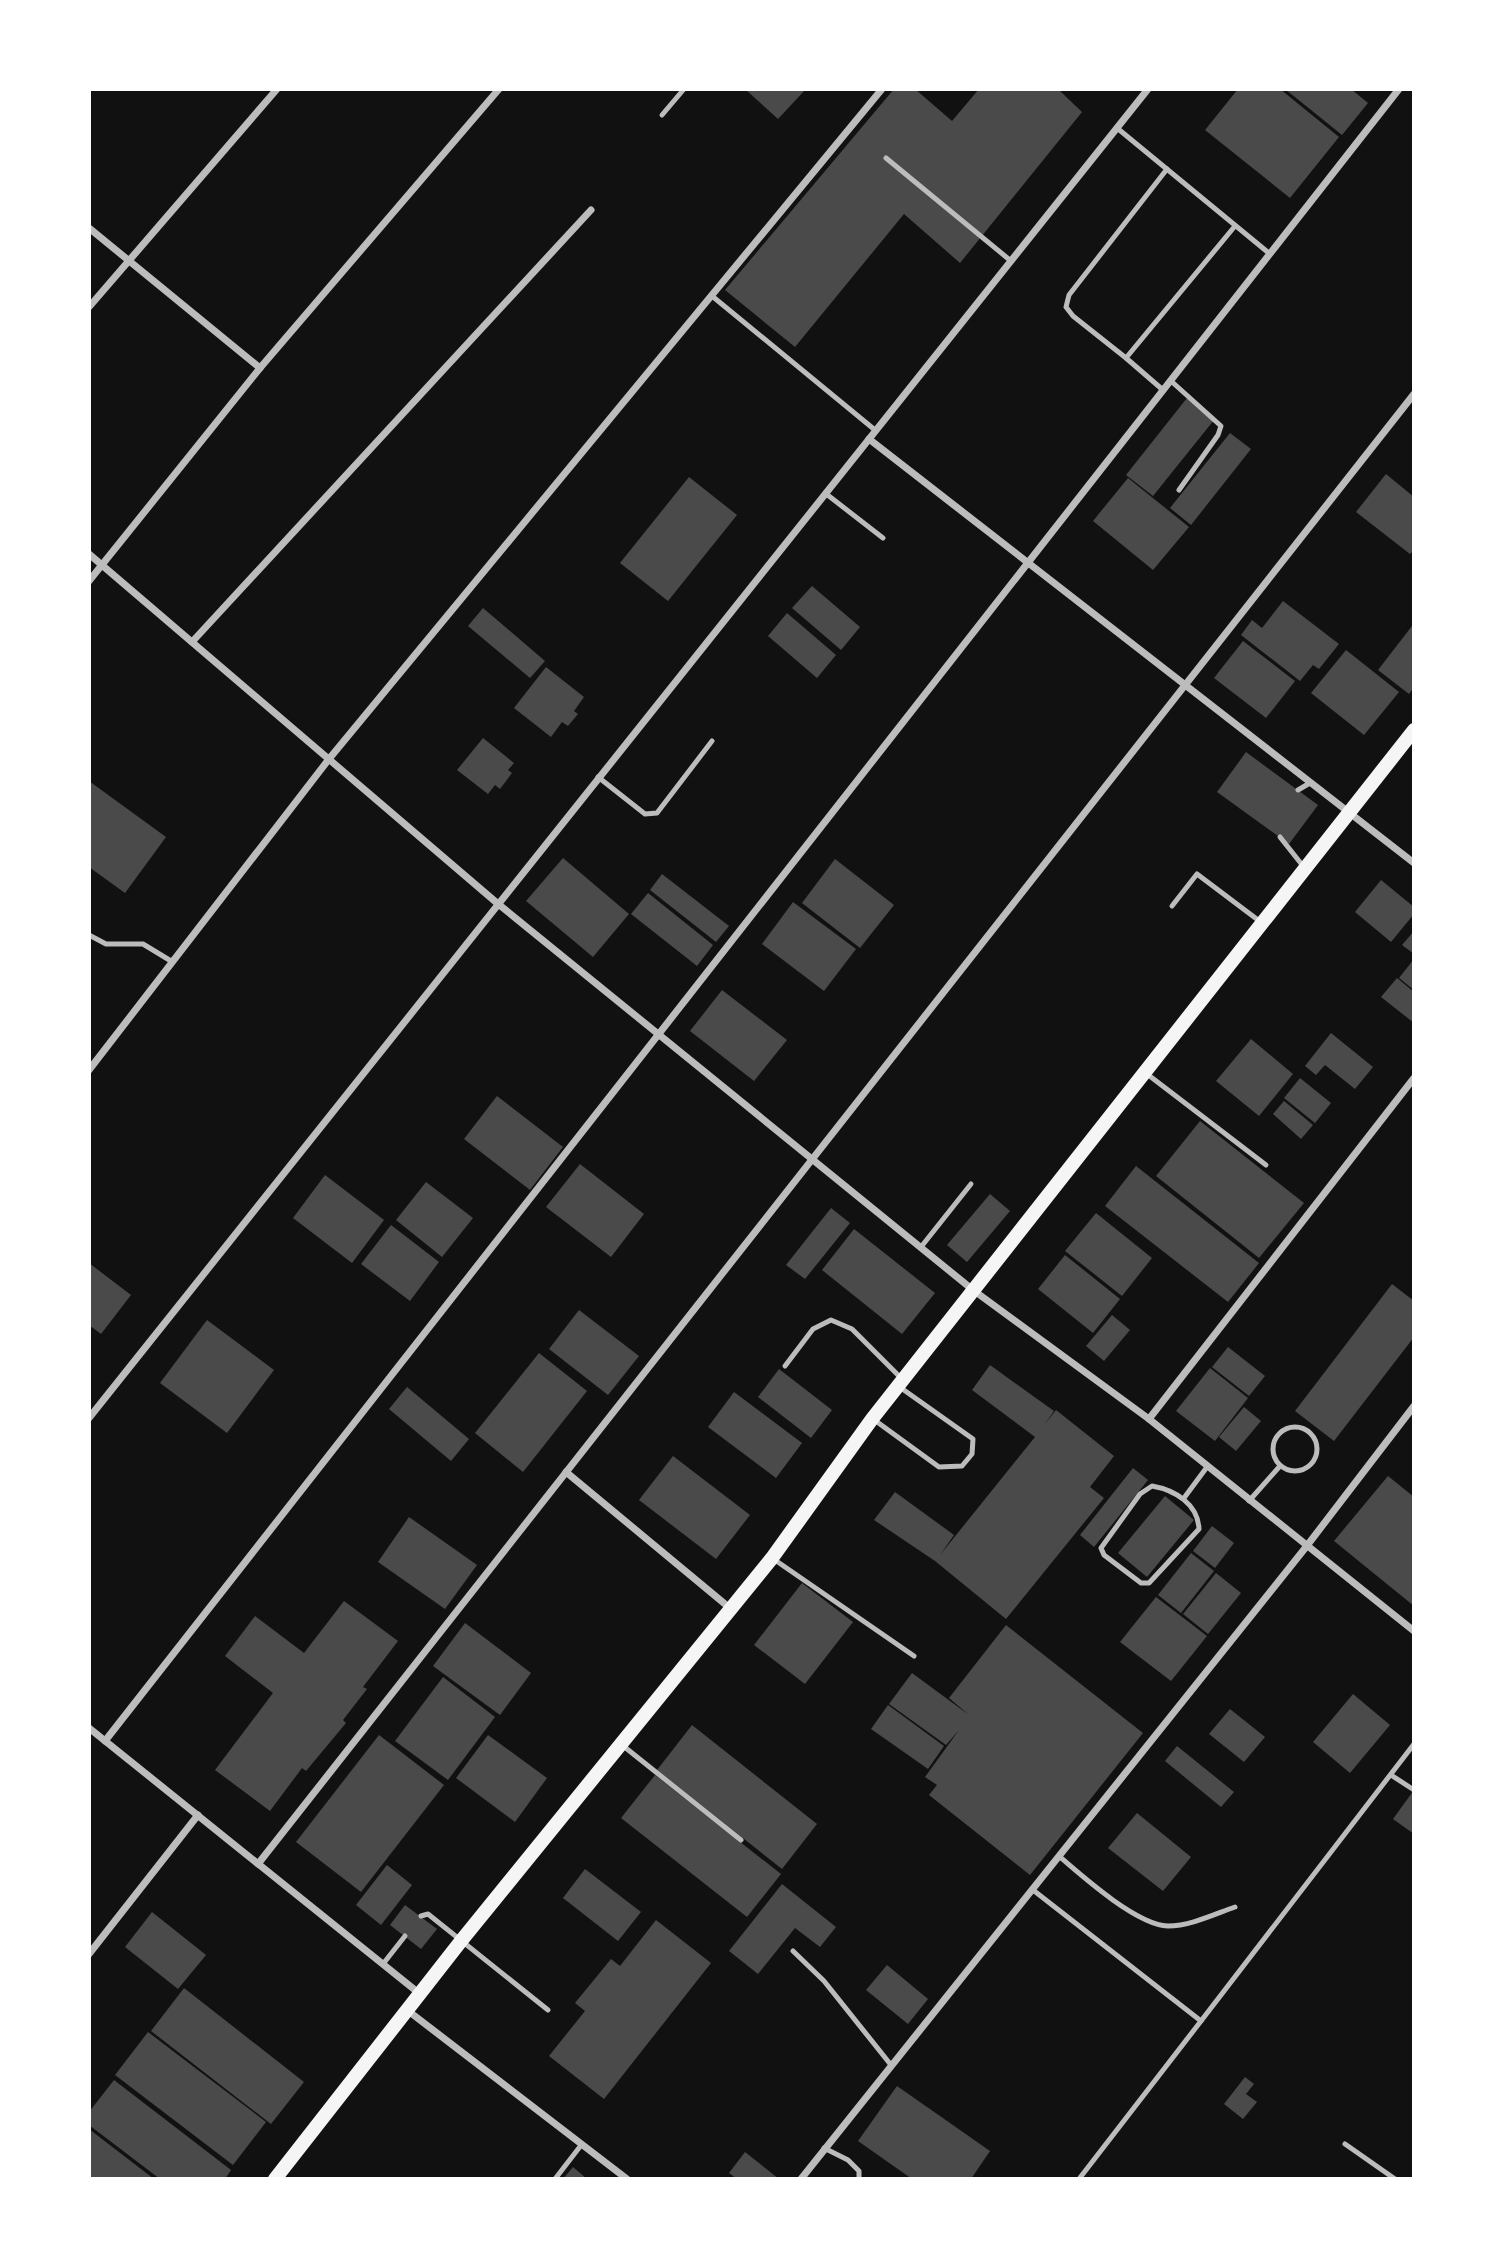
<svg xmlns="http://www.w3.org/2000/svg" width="1503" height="2268" font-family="Quicksand,sans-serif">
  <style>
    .building { fill: #4a4a4a }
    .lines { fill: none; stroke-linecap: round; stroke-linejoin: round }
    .service { stroke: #bcbcbc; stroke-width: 5 }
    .minor { stroke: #bcbcbc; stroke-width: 7 }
    .secondary { stroke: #f5f5f5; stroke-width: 14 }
  </style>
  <rect width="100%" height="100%" fill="#111"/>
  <g class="building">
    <polygon points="745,89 806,89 778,119"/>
    <polygon points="894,89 915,89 952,121 979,89 1058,89 1082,112 960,263 904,214 795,347 725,290"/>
    <polygon points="1238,89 1280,89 1339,137 1290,198 1205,130"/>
    <polygon points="1285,89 1351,89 1368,103 1342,135"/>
    <polygon points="1187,398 1214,420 1153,496 1126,475"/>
    <polygon points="1230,433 1251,449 1191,525 1170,508"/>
    <polygon points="1386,474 1414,497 1414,550 1410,554 1356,512"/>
    <polygon points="689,477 737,515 668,601 620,563"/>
    <polygon points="1128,478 1189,527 1153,570 1093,521"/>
    <polygon points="812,586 860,627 841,650 792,608"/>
    <polygon points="1283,601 1339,644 1319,669 1313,665 1300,681 1241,635 1252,620 1262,628"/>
    <polygon points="483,608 545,661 530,678 468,626"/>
    <polygon points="787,613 836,655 817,678 768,636"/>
    <polygon points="1412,626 1414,687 1409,694 1378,670"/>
    <polygon points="1243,641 1295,681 1266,718 1214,678"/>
    <polygon points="1346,650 1399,692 1364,735 1311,693"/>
    <polygon points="546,667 584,697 574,711 578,714 568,726 562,722 551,737 514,708"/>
    <polygon points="483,738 514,763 508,770 512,773 500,789 495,785 488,794 457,770"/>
    <polygon points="1246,752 1318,805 1289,844 1217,792"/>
    <polygon points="89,781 166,837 125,893 89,867"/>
    <polygon points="563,858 629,914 593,957 526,901"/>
    <polygon points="835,859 894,905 860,948 802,903"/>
    <polygon points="662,874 729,926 716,942 650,890"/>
    <polygon points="1381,880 1414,907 1414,914 1391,942 1355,912"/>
    <polygon points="648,893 713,945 697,966 631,914"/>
    <polygon points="793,902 856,949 824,991 762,944"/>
    <polygon points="1414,931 1414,954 1402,945"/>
    <polygon points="1414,959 1414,990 1399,978"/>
    <polygon points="1397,978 1414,992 1414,1023 1381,997"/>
    <polygon points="722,990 787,1040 754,1081 690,1031"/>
    <polygon points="1331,1033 1373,1067 1355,1089 1325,1065 1316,1075 1305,1066"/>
    <polygon points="1251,1039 1293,1074 1259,1116 1216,1081"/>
    <polygon points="1300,1078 1331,1103 1315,1123 1284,1098"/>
    <polygon points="497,1096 563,1147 530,1190 464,1139"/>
    <polygon points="1284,1101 1313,1125 1301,1139 1273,1114"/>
    <polygon points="1200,1121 1304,1203 1259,1258 1156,1176"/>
    <polygon points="580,1164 644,1214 611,1257 546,1207"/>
    <polygon points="1136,1166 1259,1263 1228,1302 1105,1206"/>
    <polygon points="325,1175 384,1220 352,1263 293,1218"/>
    <polygon points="426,1182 473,1218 442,1257 396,1220"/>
    <polygon points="990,1194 1010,1211 967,1262 947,1245"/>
    <polygon points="831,1208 850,1223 805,1279 786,1265"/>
    <polygon points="1096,1213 1152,1258 1122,1296 1065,1251"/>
    <polygon points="391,1225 439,1262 410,1301 361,1264"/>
    <polygon points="854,1229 935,1293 902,1334 822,1270"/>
    <polygon points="1065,1255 1120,1299 1093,1333 1038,1289"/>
    <polygon points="89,1263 131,1295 101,1334 89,1325"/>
    <polygon points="1392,1284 1414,1301 1414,1337 1334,1441 1295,1411"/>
    <polygon points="579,1310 639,1356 608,1395 549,1349"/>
    <polygon points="1112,1315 1130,1330 1104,1361 1086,1346"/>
    <polygon points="207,1320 274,1370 227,1433 160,1383"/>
    <polygon points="1228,1347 1265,1376 1249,1396 1212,1367"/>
    <polygon points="539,1353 587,1391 523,1472 475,1433"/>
    <polygon points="990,1365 1054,1411 1045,1424 1056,1410 1114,1456 1090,1487 1104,1498 1006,1619 935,1561 874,1520 895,1492 954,1535 940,1555 1035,1437 972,1390"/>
    <polygon points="1210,1368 1248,1398 1215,1441 1176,1411"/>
    <polygon points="779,1369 832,1410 811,1438 758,1397"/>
    <polygon points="407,1387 469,1439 451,1461 389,1409"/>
    <polygon points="734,1392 802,1443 776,1478 708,1427"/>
    <polygon points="1244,1407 1261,1421 1236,1451 1219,1437"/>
    <polygon points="673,1456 750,1515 716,1559 639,1500"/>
    <polygon points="1133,1468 1148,1480 1094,1547 1080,1535"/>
    <polygon points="1388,1476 1414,1497 1414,1606 1334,1541"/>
    <polygon points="1165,1496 1194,1520 1147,1577 1118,1553"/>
    <polygon points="409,1517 477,1565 445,1609 378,1562"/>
    <polygon points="1212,1526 1234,1543 1215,1568 1193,1551"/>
    <polygon points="1191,1553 1214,1571 1181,1613 1158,1595"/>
    <polygon points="1216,1573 1241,1593 1208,1634 1183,1614"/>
    <polygon points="802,1583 853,1622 805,1684 754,1645"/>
    <polygon points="1156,1597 1207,1636 1171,1681 1120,1642"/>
    <polygon points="344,1601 398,1641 363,1687 367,1689 343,1720 346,1723 306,1771 302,1768 270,1811 215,1770 273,1693 225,1656 255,1616 304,1653"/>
    <polygon points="465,1623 531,1673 500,1715 433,1666"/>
    <polygon points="1006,1625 1143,1733 1030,1875 929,1795 937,1785 925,1777 959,1730 946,1745 889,1704 912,1673 969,1715 949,1698"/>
    <polygon points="443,1677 495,1717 448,1780 395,1741"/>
    <polygon points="1353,1694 1390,1725 1350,1773 1313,1742"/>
    <polygon points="888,1705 944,1746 928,1769 871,1729"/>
    <polygon points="1230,1709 1265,1737 1244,1762 1209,1734"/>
    <polygon points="692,1725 817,1824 782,1869 657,1770"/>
    <polygon points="379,1735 444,1785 361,1892 296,1842"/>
    <polygon points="488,1735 547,1778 515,1822 456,1778"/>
    <polygon points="1177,1746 1234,1792 1221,1807 1165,1761"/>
    <polygon points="655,1775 781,1874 747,1917 621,1818"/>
    <polygon points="1414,1790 1414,1834 1393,1819"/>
    <polygon points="1137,1813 1191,1857 1163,1891 1108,1848"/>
    <polygon points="387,1865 412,1885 381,1925 356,1905"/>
    <polygon points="585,1869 641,1912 618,1941 563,1898"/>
    <polygon points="782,1884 836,1927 820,1947 795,1928 758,1974 729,1951"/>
    <polygon points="405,1905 437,1929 421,1949 390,1925"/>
    <polygon points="152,1912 206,1955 178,1989 125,1947"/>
    <polygon points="656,1920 711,1963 604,2099 549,2056 585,2011 575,2003 611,1959 620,1966"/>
    <polygon points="887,1965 928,1999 908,2024 866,1990"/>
    <polygon points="184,1988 304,2082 271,2124 151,2031"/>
    <polygon points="148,2032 266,2122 233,2165 115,2075"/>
    <polygon points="1245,2077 1254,2084 1246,2094 1257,2102 1243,2119 1224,2104"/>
    <polygon points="114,2080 231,2170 225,2179 160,2179 89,2125 89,2112"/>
    <polygon points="897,2086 990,2151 971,2179 912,2179 858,2141"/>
    <polygon points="89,2129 154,2179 89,2179"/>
    <polygon points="745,2152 779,2179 737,2179 729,2173"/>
    <polygon points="573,2167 587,2179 563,2179"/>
  </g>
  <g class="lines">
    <g class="service">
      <polyline points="662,115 684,89"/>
      <polyline points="1117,128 1270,254"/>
      <polyline points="886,158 1011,261"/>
      <polyline points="1167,169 1069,295 1066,307 1073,316 1126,358 1235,226"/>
      <polyline points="712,296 875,430"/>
      <polyline points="1126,358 1163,390"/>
      <polyline points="1171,381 1221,426 1218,435 1179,490"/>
      <polyline points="825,493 883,538"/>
      <polyline points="598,777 645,814 657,813 712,741"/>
      <polyline points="1298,790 1310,783"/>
      <polyline points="1280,837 1303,866"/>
      <polyline points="1172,906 1197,874 1262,923"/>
      <polyline points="89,935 106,944 143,944 171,961"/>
      <polyline points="1147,1074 1266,1165"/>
      <polyline points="921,1247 971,1184"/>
      <polyline points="785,1366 813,1329 831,1320 852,1329 901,1378"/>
      <polyline points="873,1419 939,1467 962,1466 972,1454 973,1439 901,1388"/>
      <circle cx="1295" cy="1449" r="22"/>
      <path d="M 1152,1486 C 1175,1490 1198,1504 1199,1529 L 1149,1583 L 1141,1583 L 1104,1555 L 1101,1548 L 1140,1494 Z"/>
      <polyline points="1184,1498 1207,1467"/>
      <polyline points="1249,1501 1280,1466"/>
      <polyline points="772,1558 914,1656"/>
      <polyline points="622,1745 741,1840"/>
      <polyline points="1391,1775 1414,1790"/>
      <path d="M 1060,1857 C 1083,1877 1137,1925 1168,1926 C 1190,1926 1215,1914 1235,1907"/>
      <polyline points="1033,1890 1201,2021 1079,2179"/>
      <polyline points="421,1916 428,1914 548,2010"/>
      <polyline points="793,1951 824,1981 891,2065"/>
      <polyline points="383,1964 405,1936"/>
      <polyline points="1201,2021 1414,1744"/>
      <polyline points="1345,2144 1395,2179"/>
      <polyline points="824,2148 848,2160 859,2171 859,2179"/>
      <polyline points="555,2179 582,2144"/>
    </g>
    <g class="minor">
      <polyline points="89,228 260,368"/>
      <polyline points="89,307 277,89"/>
      <polyline points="869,439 1414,863"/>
      <polyline points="89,554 497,903 973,1290 1149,1419 1414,1631"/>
      <polyline points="89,581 260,368 499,89"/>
      <polyline points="192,642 591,210"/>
      <polyline points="89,1070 329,759 882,89"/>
      <polyline points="89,1418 1148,89"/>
      <polyline points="1149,1419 1414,1078"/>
      <polyline points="566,1472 731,1609"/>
      <polyline points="89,1728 420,1994"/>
      <polyline points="105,1741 1399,89"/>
      <polyline points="258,1864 1414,394"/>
      <polyline points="89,1954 198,1815"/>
      <polyline points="407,2010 627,2179"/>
      <polyline points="801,2179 1306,1547 1414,1406"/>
    </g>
    <polyline class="secondary" points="275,2179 461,1941 772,1558 872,1419 1414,730"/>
  </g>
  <rect width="1503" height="2268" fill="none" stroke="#ffffff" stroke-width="182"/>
</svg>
